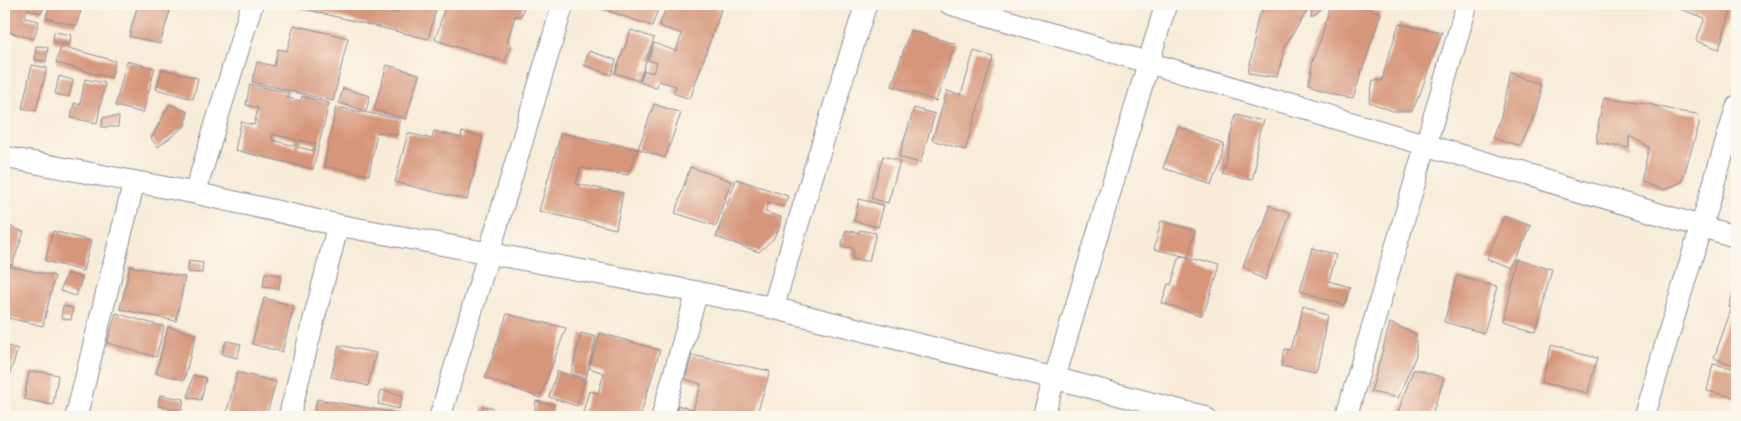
<svg xmlns="http://www.w3.org/2000/svg" width="1741" height="421" font-family="Pangolin,sans-serif">
  <style>
    .building { fill: #d6967a; fill-rule: evenodd }
    .lines { fill: none; stroke-linecap: round; stroke-linejoin: round }
    .street-casing { stroke: #8a8d9b; stroke-width: 23 }
    .street { stroke: #fff; stroke-width: 21 }
  </style>
  <rect width="100%" height="100%" fill="#fbf7ec"/>
  <filter id="ink" filterUnits="userSpaceOnUse"><feTurbulence type="fractalNoise" baseFrequency=".02" numOctaves="2"/><feDisplacementMap in="SourceGraphic" scale="10" xChannelSelector="R" yChannelSelector="G"/><feConvolveMatrix kernelMatrix="1 2 1 2 8 2 1 2 1" color-interpolation-filters="sRGB"/></filter>
  <filter id="wash" filterUnits="userSpaceOnUse"><feTurbulence type="fractalNoise" baseFrequency=".0096" numOctaves="4" result="noise"/><feDisplacementMap in="SourceGraphic" scale="20" xChannelSelector="R" yChannelSelector="G"/><feGaussianBlur stdDeviation="1.12" result="paint"/><feColorMatrix in="noise" values="0 0 0 0 0 0 0 0 0 0 0 0 0 0 0 0 0 1.4 0 .05"/><feComposite in="paint" operator="in"/></filter>
  <g filter="url(#wash)">
    <rect width="100%" height="100%" fill="#f8ebd8"/>
    <g id="blocks">
      <g class="building">
        <polygon points="4,4 44,4 42,13 27,9 25,18 39,21 34,39 4,31"/>
        <polygon points="50,4 83,4 76,26 46,18"/>
        <polygon points="138,4 172,4 160,44 129,36"/>
        <polygon points="301,4 364,4 363,11 365,4 389,4 387,11 397,13 399,4 428,4 437,6 428,39 300,8"/>
        <polygon points="446,4 525,4 521,16 515,16 507,42 511,45 505,62 435,40"/>
        <polygon points="602,4 660,4 652,26 600,8"/>
        <polygon points="668,4 704,4 721,10 690,99 673,93 676,86 659,81 656,88 640,82 644,70 653,73 657,63 648,60 654,43 676,51 682,34 659,26"/>
        <polygon points="1264,4 1328,4 1312,16 1310,4 1285,50 1278,76 1249,72"/>
        <polygon points="1333,4 1353,4 1381,13 1353,98 1333,95 1307,87 1311,61"/>
        <polygon points="1666,4 1733,4 1719,49 1696,41 1705,18"/>
        <polygon points="1399,24 1442,32 1420,94 1412,111 1393,111 1369,102 1373,80 1382,81 1387,61"/>
        <polygon points="294,25 348,38 333,101 252,82 257,62 274,66 278,49 287,51"/>
        <polygon points="631,30 654,38 639,81 615,73"/>
        <polygon points="910,30 955,44 936,101 892,86"/>
        <polygon points="54,32 71,35 70,45 53,42"/>
        <polygon points="36,46 48,47 46,61 35,60"/>
        <polygon points="61,46 115,61 111,78 56,63"/>
        <polygon points="589,51 616,60 611,75 584,65"/>
        <polygon points="974,51 993,57 965,150 932,140 947,91 961,95"/>
        <polygon points="127,61 155,68 143,113 115,106"/>
        <polygon points="32,65 47,68 36,111 22,108"/>
        <polygon points="387,65 419,74 406,119 374,110"/>
        <polygon points="162,69 198,78 193,99 156,89"/>
        <polygon points="1511,75 1543,83 1536,111 1521,147 1492,138 1501,116"/>
        <polygon points="59,76 73,80 69,97 55,94"/>
        <polygon points="85,79 105,83 97,123 71,118 74,103 80,105"/>
        <path d="M 250,84 L 289,93 L 287,98 L 301,101 L 302,96 L 329,103 L 313,169 L 235,150 L 241,122 L 254,125 L 258,108 L 246,105 ZM 273,134 L 296,140 L 295,146 L 272,140 ZM 300,140 L 316,144 L 314,151 L 298,147 Z"/>
        <polygon points="343,88 370,96 366,111 339,103"/>
        <polygon points="1604,97 1643,103 1682,112 1698,114 1699,124 1682,182 1663,190 1641,182 1649,147 1629,136 1629,148 1597,143 1599,121"/>
        <polygon points="170,104 188,112 185,126 158,147 151,138"/>
        <polygon points="654,104 681,113 665,158 638,149 628,175 580,168 576,184 623,193 616,229 539,211 561,133 638,149"/>
        <polygon points="336,107 400,119 397,135 377,132 369,175 324,166"/>
        <polygon points="914,108 935,114 920,163 899,157"/>
        <polygon points="1237,115 1266,122 1251,180 1222,172"/>
        <polygon points="103,117 119,117 118,127 102,127"/>
        <polygon points="1178,127 1224,143 1210,184 1163,168"/>
        <polygon points="434,131 461,138 462,132 483,137 467,200 395,182 408,133 432,139"/>
        <polygon points="883,156 900,161 888,203 871,198"/>
        <polygon points="690,167 731,181 716,226 675,213"/>
        <polygon points="736,179 788,196 784,207 768,202 765,212 781,217 779,229 773,239 759,252 716,237"/>
        <polygon points="859,199 884,205 878,227 854,221"/>
        <polygon points="1267,204 1290,212 1267,276 1243,267"/>
        <polygon points="1505,216 1531,226 1513,269 1487,259"/>
        <polygon points="1161,221 1195,230 1188,257 1154,249"/>
        <polygon points="6,225 24,232 12,265 4,262 4,231"/>
        <polygon points="846,230 859,233 859,230 876,233 869,261 853,260 853,248 841,247"/>
        <polygon points="53,231 91,241 83,271 45,261"/>
        <polygon points="1312,248 1336,255 1329,281 1350,287 1345,305 1299,292"/>
        <polygon points="1180,256 1217,267 1202,316 1162,303 1168,284 1171,285"/>
        <polygon points="1520,260 1553,270 1535,330 1502,321"/>
        <polygon points="189,261 203,263 202,273 187,272"/>
        <polygon points="4,265 55,276 43,326 4,317"/>
        <polygon points="130,266 185,277 176,321 120,309"/>
        <polygon points="67,273 82,278 76,296 60,291"/>
        <polygon points="265,273 281,275 279,289 263,287"/>
        <polygon points="1457,276 1497,287 1484,333 1444,322"/>
        <polygon points="1737,280 1737,310 1729,307"/>
        <polygon points="264,298 294,306 282,352 252,344"/>
        <polygon points="63,306 73,308 71,320 61,318"/>
        <polygon points="1302,308 1329,315 1316,374 1281,367 1285,349 1292,350"/>
        <polygon points="1731,310 1737,312 1737,366 1714,358"/>
        <polygon points="116,313 164,327 156,357 107,343"/>
        <polygon points="507,314 566,328 540,398 485,378"/>
        <polygon points="1390,323 1416,334 1416,355 1398,398 1371,392"/>
        <polygon points="168,327 196,334 184,380 156,373"/>
        <polygon points="581,333 596,337 586,378 571,374"/>
        <polygon points="600,333 660,350 640,417 601,417 583,412 589,391 598,393 604,373 589,368"/>
        <polygon points="226,341 241,344 237,358 222,354"/>
        <polygon points="4,345 18,349 4,391"/>
        <polygon points="339,345 376,353 368,386 331,377"/>
        <polygon points="1550,346 1597,358 1588,393 1542,381"/>
        <polygon points="692,355 770,371 756,417 674,417 678,405 693,410 701,384 685,379"/>
        <polygon points="1713,364 1737,369 1737,398 1707,391"/>
        <polygon points="1413,370 1419,370 1444,378 1431,417 1417,417 1398,412"/>
        <polygon points="557,371 585,380 577,406 549,397"/>
        <polygon points="29,372 43,372 58,375 53,405 24,399"/>
        <polygon points="237,372 276,382 266,417 236,417 226,415"/>
        <polygon points="193,375 206,378 201,400 188,397"/>
        <polygon points="381,390 403,395 399,409 378,404"/>
        <polygon points="160,395 184,399 182,410 158,406"/>
        <polygon points="317,399 402,414 401,417 313,417"/>
        <polygon points="536,401 554,405 551,417 534,417"/>
        <polygon points="483,406 493,408 491,417 480,417"/>
        <polygon points="513,414 523,416 523,417 512,417"/>
      </g>
    </g>
  </g>
  <g filter="url(#ink)">
    <use href="#blocks" fill-opacity="0" stroke="#8a8d9b" stroke-width="1"/>
    <g class="lines">
      <defs>
        <g id="street">
          <polyline points="950,4 1737,237"/>
          <polyline points="4,157 195,193 338,225 697,292 773,308 1054,378 1205,417"/>
          <polyline points="195,193 252,4"/>
          <polyline points="773,308 819,154 866,4"/>
          <polyline points="76,417 134,182"/>
          <polyline points="289,417 338,225"/>
          <polyline points="440,417 563,4"/>
          <polyline points="662,417 697,292"/>
          <polyline points="1043,417 1166,4"/>
          <polyline points="1346,417 1467,4"/>
          <polyline points="1644,417 1737,106"/>
        </g>
      </defs>
      <use href="#street" class="street-casing"/>
      <use href="#street" class="street"/>
    </g>
  </g>
  <rect width="1741" height="421" fill="none" stroke="#fbf7ec" stroke-width="20"/>
</svg>
